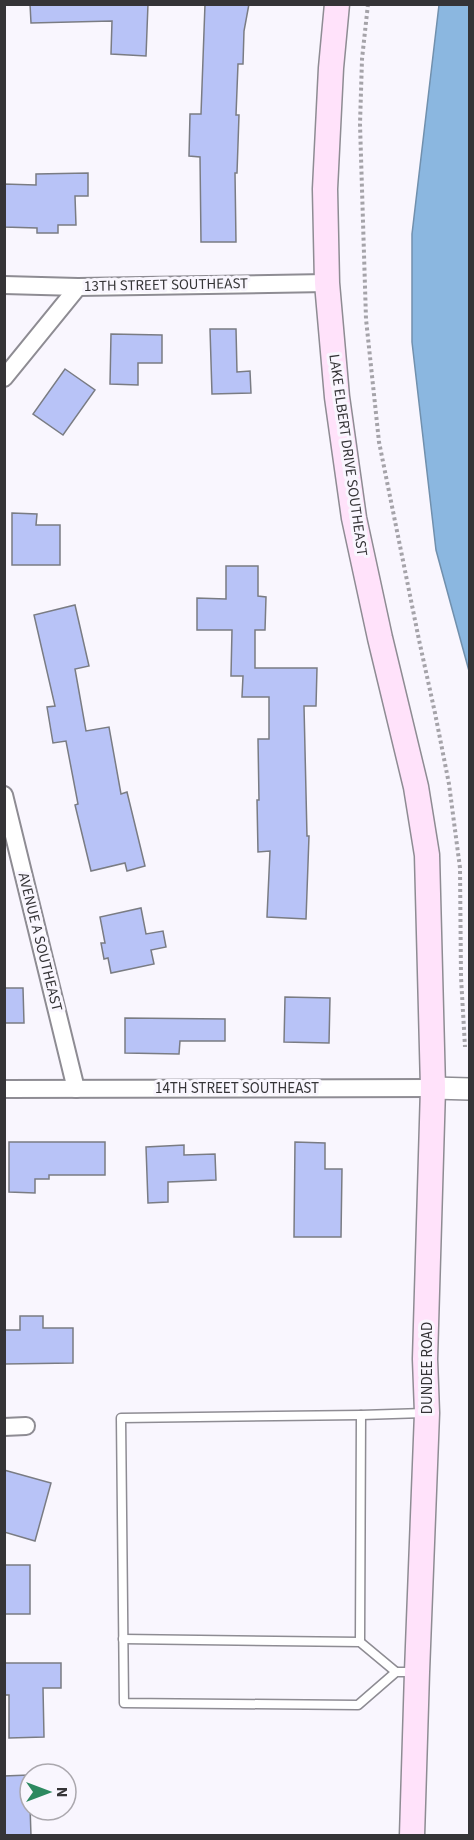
<svg xmlns="http://www.w3.org/2000/svg" width="474" height="1840" font-family="'Source Sans 3',sans-serif">
  <style>
    .water { fill: #8bb7e0; stroke: #7190ad; stroke-width: 1.5 }
    .building { fill: #b8c3f7; stroke: #7a7c83; stroke-width: 1.5 }
    .lines { fill: none; stroke-linecap: round; stroke-linejoin: round }
    .service-casing { stroke: #8e8c93; stroke-width: 11 }
    .minor-casing { stroke: #8e8c93; stroke-width: 20 }
    .tertiary-casing { stroke: #8e8c93; stroke-width: 24 }
    .secondary-casing { stroke: #8e8c93; stroke-width: 27 }
    .path { stroke: #a5a3a9; stroke-width: 4; stroke-dasharray: 3 3; stroke-linecap: butt }
    .service { stroke: #fff; stroke-width: 8 }
    .minor { stroke: #fff; stroke-width: 16 }
    .tertiary { stroke: #fff; stroke-width: 21 }
    .secondary { stroke: #ffe2fa; stroke-width: 24 }
    .labels { text-anchor: middle; dominant-baseline: central; stroke-width: 6; stroke-linejoin: round; paint-order: stroke }
    .street-label { font-size: 15px; fill: #353437; stroke: #f9f6fe }
  </style>
  <rect width="100%" height="100%" fill="#f9f6fe"/>
  <polygon class="water" points="439,5 470,5 469,671 436,550 412,342 412,234"/>
  <g class="building">
    <polygon points="30,4 148,4 146,56 111,54 112,21 31,23"/>
    <polygon points="205,4 249,4 244,31 243,64 238,64 236,115 239,115 237,173 235,173 236,242 201,242 200,157 189,156 190,114 201,114"/>
    <polygon points="88,173 88,196 75,196 76,225 58,225 58,233 37,233 37,228 4,227 4,184 36,185 36,174"/>
    <polygon points="210,329 236,329 237,372 250,371 251,393 212,394"/>
    <polygon points="111,334 162,335 162,363 138,363 138,385 110,384"/>
    <polygon points="65,369 95,390 63,435 33,414"/>
    <polygon points="12,513 37,514 36,525 60,525 60,565 12,565"/>
    <polygon points="226,566 258,566 258,596 266,597 265,630 255,630 255,668 317,668 316,706 304,706 307,836 309,836 306,919 267,917 270,851 258,852 257,800 259,800 258,739 269,739 269,697 242,697 243,676 231,676 232,630 197,630 197,598 226,599"/>
    <polygon points="75,605 89,666 75,669 86,731 109,727 121,794 127,792 145,866 127,871 125,863 91,871 75,805 78,804 66,741 53,743 47,707 55,706 34,615"/>
    <polygon points="141,908 146,934 163,931 166,947 151,950 154,964 111,973 108,958 104,959 101,943 105,943 100,917"/>
    <polygon points="4,988 23,988 24,1023 4,1023"/>
    <polygon points="285,997 330,998 329,1043 284,1042"/>
    <polygon points="125,1018 225,1019 225,1041 180,1041 179,1054 125,1053"/>
    <polygon points="9,1142 105,1142 105,1175 49,1175 49,1179 35,1179 35,1193 9,1192"/>
    <polygon points="295,1142 325,1143 325,1169 342,1169 341,1237 294,1237"/>
    <polygon points="184,1145 184,1155 215,1154 216,1180 168,1182 168,1202 148,1203 146,1147"/>
    <polygon points="20,1316 43,1316 43,1328 73,1328 73,1363 4,1364 4,1330 20,1330"/>
    <polygon points="4,1470 51,1483 35,1541 4,1532"/>
    <rect x="4" y="1565" width="26" height="49"/>
    <polygon points="4,1663 61,1663 61,1688 43,1688 44,1737 9,1738 9,1695 4,1695"/>
    <polygon points="29,1775 31,1836 4,1836 4,1776"/>
  </g>
  <g class="lines">
    <defs>
      <g id="service">
        <polyline points="123,1639 360,1642 396,1672"/>
        <polyline points="360,1642 361,1415"/>
        <polyline points="414,1672 396,1672 358,1705 124,1703 121,1418 361,1415 424,1413"/>
      </g>
      <g id="minor">
        <polyline points="4,285 78,287 327,283"/>
        <polyline points="4,378 78,287"/>
        <polyline points="4,795 76,1089"/>
        <polyline points="4,1089 433,1088"/>
        <polyline points="4,1427 26,1426"/>
      </g>
      <polyline id="tertiary" points="433,1088 470,1089"/>
      <polyline id="secondary" points="337,4 331,68 325,189 327,283 337,397 354,518 380,638 416,787 427,855 433,1088 425,1359 427,1413 417,1672 412,1836"/>
    </defs>
    <use href="#service" class="service-casing"/>
    <use href="#minor" class="minor-casing"/>
    <use href="#tertiary" class="tertiary-casing"/>
    <use href="#secondary" class="secondary-casing"/>
    <polyline class="path" points="368,4 362,59 360,124 366,319 379,442 419,640 435,713 449,784 460,868 461,977 465,1047"/>
    <use href="#service" class="service"/>
    <use href="#minor" class="minor"/>
    <use href="#tertiary" class="tertiary"/>
    <use href="#secondary" class="secondary"/>
  </g>
  <g class="labels">
    <g class="street-label">
      <text transform="translate(166 285) rotate(-1)">13TH STREET SOUTHEAST</text>
      <text transform="translate(348 455) rotate(82)">LAKE ELBERT DRIVE SOUTHEAST</text>
      <text transform="translate(40 942) rotate(76)">AVENUE A SOUTHEAST</text>
      <text x="237" y="1088">14TH STREET SOUTHEAST</text>
      <text transform="translate(427 1368) rotate(-90)">DUNDEE ROAD</text>
    </g>
  </g>
  <rect width="474" height="1840" fill="none" stroke="#353437" stroke-width="12"/>
  <g transform="translate(48 1792) rotate(90)"><circle r="28" fill="#f9f6fe" stroke="#aba8ae" stroke-width="1.5"/>
  <path d="M0-4.5L10 22L0 15L-10 22Z" fill="#2d8960"/>
  <text y="-9" font-size="16" font-weight="bold" text-anchor="middle" fill="#353437">N</text>
  </g>
</svg>
